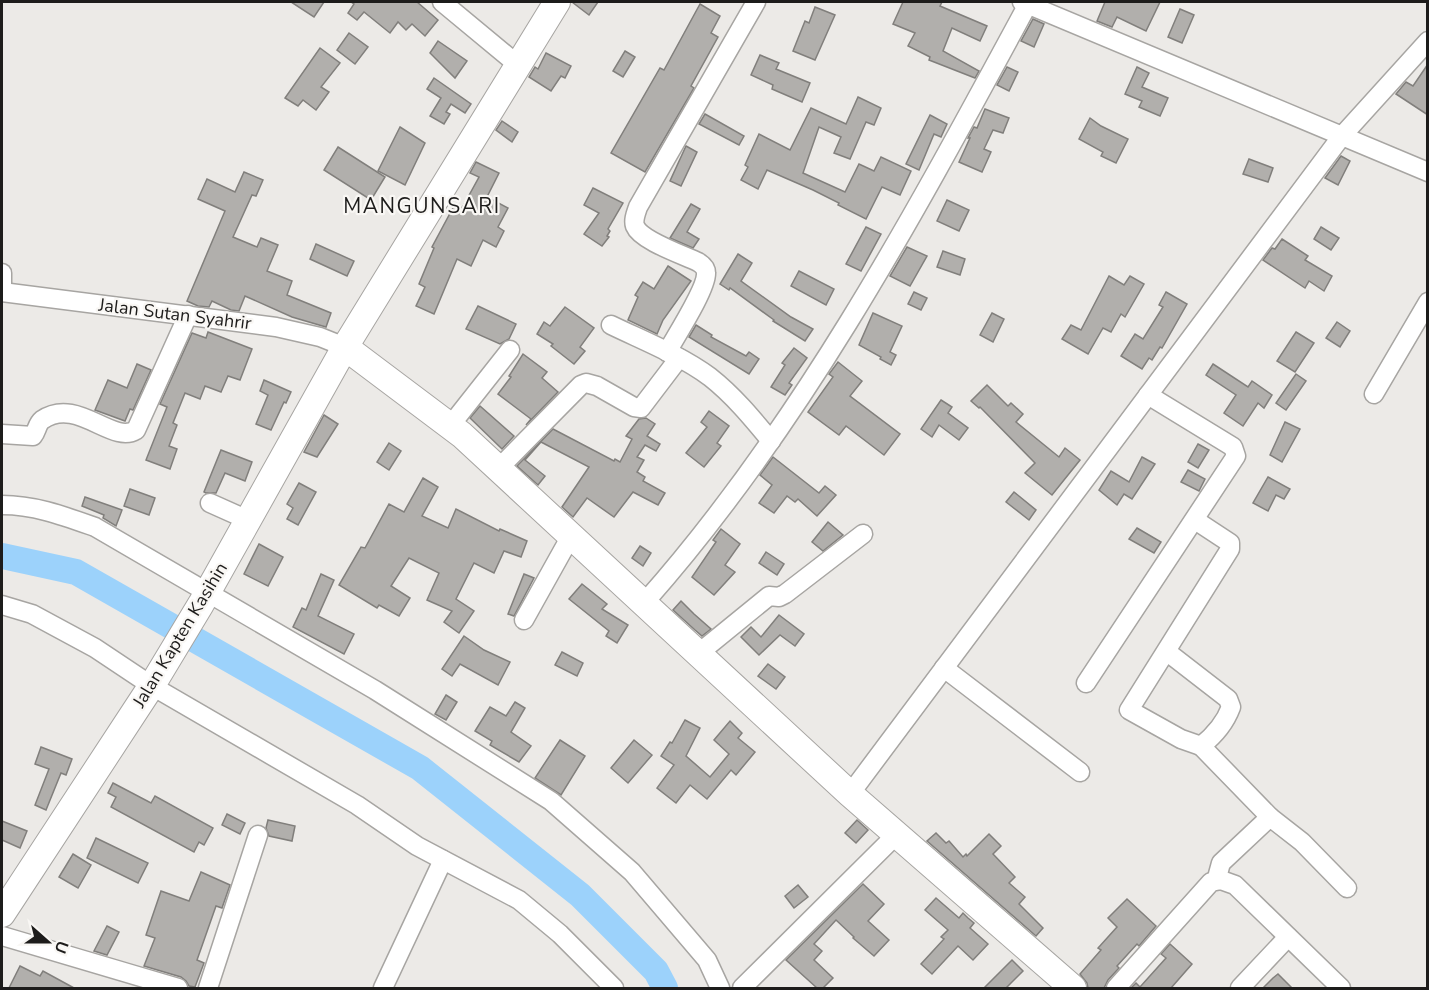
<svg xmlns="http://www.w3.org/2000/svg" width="1429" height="990" font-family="'Nunito Sans',sans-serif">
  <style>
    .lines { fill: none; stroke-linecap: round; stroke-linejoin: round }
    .river { stroke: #9cd2fb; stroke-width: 26 }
    .building { fill: #b1afac; stroke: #817f7c; stroke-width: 1.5 }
    .street-casing { stroke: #a7a5a2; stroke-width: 21 }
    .secondary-casing { stroke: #a7a5a2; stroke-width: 28 }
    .street { stroke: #fff; stroke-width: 18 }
    .secondary { stroke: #fff; stroke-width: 26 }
    .labels { text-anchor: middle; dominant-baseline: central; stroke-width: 4.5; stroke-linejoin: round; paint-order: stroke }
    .street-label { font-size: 18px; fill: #1d1c1b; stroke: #f9f7f4 }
    .quarter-label { font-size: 21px; letter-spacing: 1.5px; fill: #1d1c1b; stroke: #f9f7f4 }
  </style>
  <rect width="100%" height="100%" fill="#eceae7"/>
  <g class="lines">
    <polyline class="river" points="2,556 76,572 420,768 580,895 656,971 665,988"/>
  </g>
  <g class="building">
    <polygon points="291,2 324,2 314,17"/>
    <polygon points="351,2 417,2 438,20 425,36 412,24 406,30 398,22 390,33 364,12 357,20 348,13 354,4"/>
    <polygon points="572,2 598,2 589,15"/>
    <polygon points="903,2 942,2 940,6 987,26 980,41 952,28 943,51 979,71 975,78 929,60 930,57 908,46 915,33 893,24"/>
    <polygon points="1105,2 1160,2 1146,31 1117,17 1112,27 1097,21"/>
    <polygon points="700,4 720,16 711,33 718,37 691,86 694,88 645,172 611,153 660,68 664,70"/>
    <polygon points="815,7 835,15 815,60 793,51 805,21 809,23"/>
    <polygon points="1180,9 1194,15 1182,43 1168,37"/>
    <polygon points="1033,19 1044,24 1034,47 1021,41"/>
    <polygon points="349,33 368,47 355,64 337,50"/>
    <polygon points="438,41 467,61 455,78 430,53"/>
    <polygon points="320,48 340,63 321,87 329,92 316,110 303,100 298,106 285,98"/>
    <polygon points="625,51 635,57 623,77 613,71"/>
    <polygon points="546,53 571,66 565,78 561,76 551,91 529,77 535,67 538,69"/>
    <polygon points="760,55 779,63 776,69 810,83 802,102 772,89 773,85 751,75"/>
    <polygon points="1428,64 1428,115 1396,94 1406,82 1413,86"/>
    <polygon points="1007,67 1018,72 1009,91 997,85"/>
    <polygon points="1137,67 1149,73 1142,87 1168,98 1160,116 1139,107 1142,101 1125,94"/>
    <polygon points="434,78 471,104 465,113 451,104 446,112 450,114 444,124 430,116 441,98 427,89"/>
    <polygon points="858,97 881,108 874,125 866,122 850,159 834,153 841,137 819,127 803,173 845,192 859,164 874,171 881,157 911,171 900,195 882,187 866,219 838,205 839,203 813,190 767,170 758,189 741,180 748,167 745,165 759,134 790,150 811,108 846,124"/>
    <polygon points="985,109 1009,118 1003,133 993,130 984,149 991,152 982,172 959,162 970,138 968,138 974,127 977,128"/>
    <polygon points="705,114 744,136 739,145 699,124"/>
    <polygon points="930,115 947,124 941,137 934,134 919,170 906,164"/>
    <polygon points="1090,118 1101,126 1128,139 1116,163 1101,156 1103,152 1079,139"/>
    <polygon points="502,121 518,132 512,142 496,130"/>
    <polygon points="400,127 425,143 405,185 378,171"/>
    <polygon points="686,146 697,152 681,186 670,181"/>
    <polygon points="338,147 385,177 371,200 324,170"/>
    <polygon points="1341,156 1350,161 1338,185 1325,178"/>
    <polygon points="1249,159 1273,168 1268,182 1243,174"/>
    <polygon points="476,162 499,173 487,197 508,208 498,227 504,231 496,247 483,240 471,266 457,259 434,314 416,306 425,287 419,284 434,248 432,247 455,204 462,208 479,177 470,173"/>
    <polygon points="244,172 263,180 256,196 252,195 233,237 257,247 261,238 278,245 267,271 292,281 287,295 331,313 326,327 292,317 245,296 239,311 231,310 212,301 209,307 198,306 187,301 225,211 198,199 207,179 235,192"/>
    <polygon points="593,188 623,203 608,229 610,231 607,236 609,237 602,246 584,234 599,213 584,205"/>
    <polygon points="947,200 969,210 959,231 937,221"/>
    <polygon points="691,204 700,209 687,232 699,239 693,248 670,238"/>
    <polygon points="866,227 881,234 861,271 846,264"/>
    <polygon points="1321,227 1339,238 1331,250 1314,239"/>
    <polygon points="1282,239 1308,256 1305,260 1332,276 1324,291 1309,281 1305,288 1263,260 1272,248 1275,249"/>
    <polygon points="316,244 354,261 347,276 310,259"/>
    <polygon points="907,247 927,256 910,286 890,276"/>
    <polygon points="943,251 965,259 960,275 937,267"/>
    <polygon points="738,254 752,263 741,281 791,317 813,329 805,341 773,321 774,320 730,288 729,290 720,284"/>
    <polygon points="668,266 691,281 663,320 657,334 628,320 638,297 635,295 643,282 654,289"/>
    <polygon points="799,271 834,289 826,305 791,286"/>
    <polygon points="1109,276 1124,285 1130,276 1144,284 1125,317 1121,314 1111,332 1103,328 1088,354 1062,339 1071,325 1081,330"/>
    <polygon points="914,292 927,298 921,310 908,304"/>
    <polygon points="1166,292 1187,304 1162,348 1160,347 1152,360 1149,358 1142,369 1121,356 1135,334 1143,339 1163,307 1159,305"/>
    <polygon points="478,306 516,324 509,339 500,344 466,329"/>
    <polygon points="565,307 594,328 580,347 585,351 574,364 551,346 553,344 537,334 544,322 550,326"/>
    <polygon points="873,313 902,326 890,352 896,355 891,365 880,359 881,357 859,345"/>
    <polygon points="992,313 1004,319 993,342 980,335"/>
    <polygon points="1337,322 1350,331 1340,347 1326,338"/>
    <polygon points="696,325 712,335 711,337 746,356 749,352 759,359 749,374 689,337"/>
    <polygon points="208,332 252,349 240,380 228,376 221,392 205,386 200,399 185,393 173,423 177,425 169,446 177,449 170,469 146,460 167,407 160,404 192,333 206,338"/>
    <polygon points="1296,332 1314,343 1295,372 1277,361"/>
    <polygon points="794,348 807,358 789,383 792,385 785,395 771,387 785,365 782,363"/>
    <polygon points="523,354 547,372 542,378 558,392 526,425 531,419 498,394 511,377 509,376"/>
    <polygon points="838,362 862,381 850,396 900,434 884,455 846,426 839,435 808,412 833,377 829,374"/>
    <polygon points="137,364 151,370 133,410 130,409 125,421 95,410 108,380 127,388"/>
    <polygon points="1213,364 1248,387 1252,381 1272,395 1264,408 1258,403 1243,426 1224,413 1236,395 1206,375"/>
    <polygon points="1296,374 1306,381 1286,410 1276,403"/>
    <polygon points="264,380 291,392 286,403 284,402 271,430 256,424 268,395 260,391"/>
    <polygon points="987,385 1008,406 1011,403 1023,414 1016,422 1059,457 1065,448 1080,460 1052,495 1025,473 1035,463 980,407 979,408 971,401"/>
    <polygon points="941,400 952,407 948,413 968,428 959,440 939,425 932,437 921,429"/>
    <polygon points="480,406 514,436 502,449 470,418"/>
    <polygon points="709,411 729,426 717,443 721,446 704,467 686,453 707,427 701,422"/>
    <polygon points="324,415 338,424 317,457 304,452"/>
    <polygon points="646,418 655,424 647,436 660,444 656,451 645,445 637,457 644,460 637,472 645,477 643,481 665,493 658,505 633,492 614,517 587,498 573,517 562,507 589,467 541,442 525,460 545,476 538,485 517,466 553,429 614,461 615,459 620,462 632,439 626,436 639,419"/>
    <polygon points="1285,422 1300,429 1282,462 1270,455"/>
    <polygon points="389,443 401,451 389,470 377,462"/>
    <polygon points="1198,444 1209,450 1198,468 1188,462"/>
    <polygon points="221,450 252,462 245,481 225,473 216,493 206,493 204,492"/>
    <polygon points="773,457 819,493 825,486 836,495 817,516 798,499 795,502 787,496 774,513 759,503 772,485 760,475"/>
    <polygon points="1142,457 1155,464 1132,499 1124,494 1117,505 1099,490 1111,471 1129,482"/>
    <polygon points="1188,470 1205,479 1199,491 1181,482"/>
    <polygon points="1268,477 1290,489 1284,499 1276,495 1268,511 1253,503"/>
    <polygon points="423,478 438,487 422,516 448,528 456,509 499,531 500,529 527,541 521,557 504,551 494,573 474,563 456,599 474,611 459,633 444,622 452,611 427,600 439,573 409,558 391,586 410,598 399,616 379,605 377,608 339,585 361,547 365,548 389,504 404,512"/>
    <polygon points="299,483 316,492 298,525 287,519 293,508 287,504"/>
    <polygon points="130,489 155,498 149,515 124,506"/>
    <polygon points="1014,492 1036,510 1029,520 1006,502"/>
    <polygon points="85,497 122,510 116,526 103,518 104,515 82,506"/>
    <polygon points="828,522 843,535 823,551 812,542"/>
    <polygon points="1137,528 1161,542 1154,553 1129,539"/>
    <polygon points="721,529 740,544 725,565 735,572 714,595 692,577 716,542 713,540"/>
    <polygon points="259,544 283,557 268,586 244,574"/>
    <polygon points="640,546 651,553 643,566 632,558"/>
    <polygon points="766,552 784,564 777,575 759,563"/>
    <polygon points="321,574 334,580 318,616 354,634 344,654 293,627 302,608 306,610"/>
    <polygon points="524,574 534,578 514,616 508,614"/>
    <polygon points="582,584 607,604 602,609 628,625 617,643 606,636 609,631 569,599"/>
    <polygon points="681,601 694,614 711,629 702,636 695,630 673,610"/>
    <polygon points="779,615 804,634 795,646 780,635 759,655 741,637 751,627 761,637"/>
    <polygon points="464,636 484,650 510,662 498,685 460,664 452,676 442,669"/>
    <polygon points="562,652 583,663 577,676 555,665"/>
    <polygon points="768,664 785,677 776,689 758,676"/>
    <polygon points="446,695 457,702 446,720 435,714"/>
    <polygon points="515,702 525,708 511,732 531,746 519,762 490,745 492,741 475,731 490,707 506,716"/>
    <polygon points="685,720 700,728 686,756 710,777 729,754 714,740 730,721 742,733 738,738 755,752 736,775 731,770 707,799 690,785 676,803 657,788 674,765 661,756 670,742 672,743"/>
    <polygon points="560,740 585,756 561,795 535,778"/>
    <polygon points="634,740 652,755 628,783 611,768"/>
    <polygon points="41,747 72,759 66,775 61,773 46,810 35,805 49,769 35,764"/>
    <polygon points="113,783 151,803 155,796 213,828 204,845 199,842 194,852 111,807 116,797 108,793"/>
    <polygon points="227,814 245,823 240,834 222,825"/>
    <polygon points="268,820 295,826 292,841 269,836 266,828"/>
    <polygon points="857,820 868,830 856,843 845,833"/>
    <polygon points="2,821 27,831 20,848 2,840"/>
    <polygon points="936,833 946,843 949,841 963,857 966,854 967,856 989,834 1001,846 993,854 1015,877 1009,883 1025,897 1019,904 1043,928 1036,936 927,841"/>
    <polygon points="96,838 148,863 138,883 87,858"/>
    <polygon points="73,854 91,865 78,888 59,877"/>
    <polygon points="201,872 230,885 222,908 216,906 197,960 204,963 195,987 189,986 186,981 181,977 144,966 155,938 146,935 161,891 189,901"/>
    <polygon points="863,884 884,904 868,921 889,940 874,956 853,938 854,937 836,920 814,944 822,951 814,960 833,978 823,988 817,988 786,960"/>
    <polygon points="798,885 808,897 794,908 785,896"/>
    <polygon points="936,898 959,918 963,913 968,918 974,923 970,928 988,944 973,960 958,946 932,974 921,964 944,939 941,937 948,930 925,910"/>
    <polygon points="1127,899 1156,926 1139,946 1137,944 1117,966 1119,968 1108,980 1104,988 1088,988 1087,983 1080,974 1101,950 1098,948 1117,927 1108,918"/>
    <polygon points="107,926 119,932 107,955 94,951"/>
    <polygon points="1170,944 1192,964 1171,988 1131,988 1136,983 1140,987 1166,958 1161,954"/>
    <polygon points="1012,960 1023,971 1006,988 984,988"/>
    <polygon points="20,966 40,976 43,971 74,988 9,988"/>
    <polygon points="1278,974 1292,988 1263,988 1273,978"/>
  </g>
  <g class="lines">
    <defs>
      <g id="street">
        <polyline points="442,2 518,65"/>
        <polyline points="1022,2 1428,172"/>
        <polyline points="2,273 2,292"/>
        <polyline points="2,292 276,327 320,337 345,347"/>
        <path d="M 611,325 C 644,341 680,355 710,377 C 733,395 752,418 771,441"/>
        <path d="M 667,352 C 676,336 707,288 706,273 C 706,268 703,265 698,262 C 684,255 641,241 635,226 C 633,220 636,213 638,207 L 756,2"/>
        <polyline points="1374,394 1428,302"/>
        <polyline points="450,426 510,350"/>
        <path d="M 2,434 L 33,436 C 37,431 37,424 42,420 C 77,396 112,445 136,430 L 188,315"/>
        <polyline points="499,468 581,385 586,383 597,386 634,407 641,408 679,358"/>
        <polyline points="210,503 248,520"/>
        <path d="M 2,505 C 35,505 64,516 95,527 L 375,690 L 551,801 L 632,872 L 707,960 L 720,988"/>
        <path d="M 645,602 C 802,425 916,211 1028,4"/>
        <polyline points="2,605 32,614 95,648 152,686 357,805 417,846 519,900 560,934 614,988"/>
        <polyline points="524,620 572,534"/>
        <path d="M 1166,651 L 1228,699 L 1231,707 C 1225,723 1215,735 1201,746 L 1181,739 L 1129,710 L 1230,549 L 1230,543 L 1195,520"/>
        <polyline points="699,653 769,596 779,597 785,594 863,534"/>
        <polyline points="944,668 1080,772"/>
        <polyline points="1086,683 1236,456 1233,447 1148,395"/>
        <polyline points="1201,746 1270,817"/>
        <polyline points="850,794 1341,137 1428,41"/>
        <polyline points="1221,880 1218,874 1221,863 1270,817 1302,842 1347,888"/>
        <polyline points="2,936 178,988"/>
        <polyline points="208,988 258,835"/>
        <polyline points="383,988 443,860"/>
        <polyline points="742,988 897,834"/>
        <polyline points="1116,988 1211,882 1221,880 1235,885 1341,988"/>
        <polyline points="1240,988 1288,937"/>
      </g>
      <g id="secondary">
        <polyline points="345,347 462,435 850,794 1073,988"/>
        <polyline points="2,914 154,682 201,604 345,347 557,2"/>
      </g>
    </defs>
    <use href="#street" class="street-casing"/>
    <use href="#secondary" class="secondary-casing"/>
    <use href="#street" class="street"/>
    <use href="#secondary" class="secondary"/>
  </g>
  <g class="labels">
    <g class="street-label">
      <text transform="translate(175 314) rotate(7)">Jalan Sutan Syahrir</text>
      <text transform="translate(180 635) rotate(-59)">Jalan Kapten Kasihin</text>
    </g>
    <g class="quarter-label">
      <text x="422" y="206">MANGUNSARI</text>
    </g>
  </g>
  <rect width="1429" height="990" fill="none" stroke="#1d1c1b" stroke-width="6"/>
  <g transform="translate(48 942) rotate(111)" stroke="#f9f7f4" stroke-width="4.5" paint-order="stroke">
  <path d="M0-4.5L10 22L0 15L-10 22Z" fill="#1d1c1b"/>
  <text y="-9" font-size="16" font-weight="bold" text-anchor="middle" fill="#1d1c1b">U</text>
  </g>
</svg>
